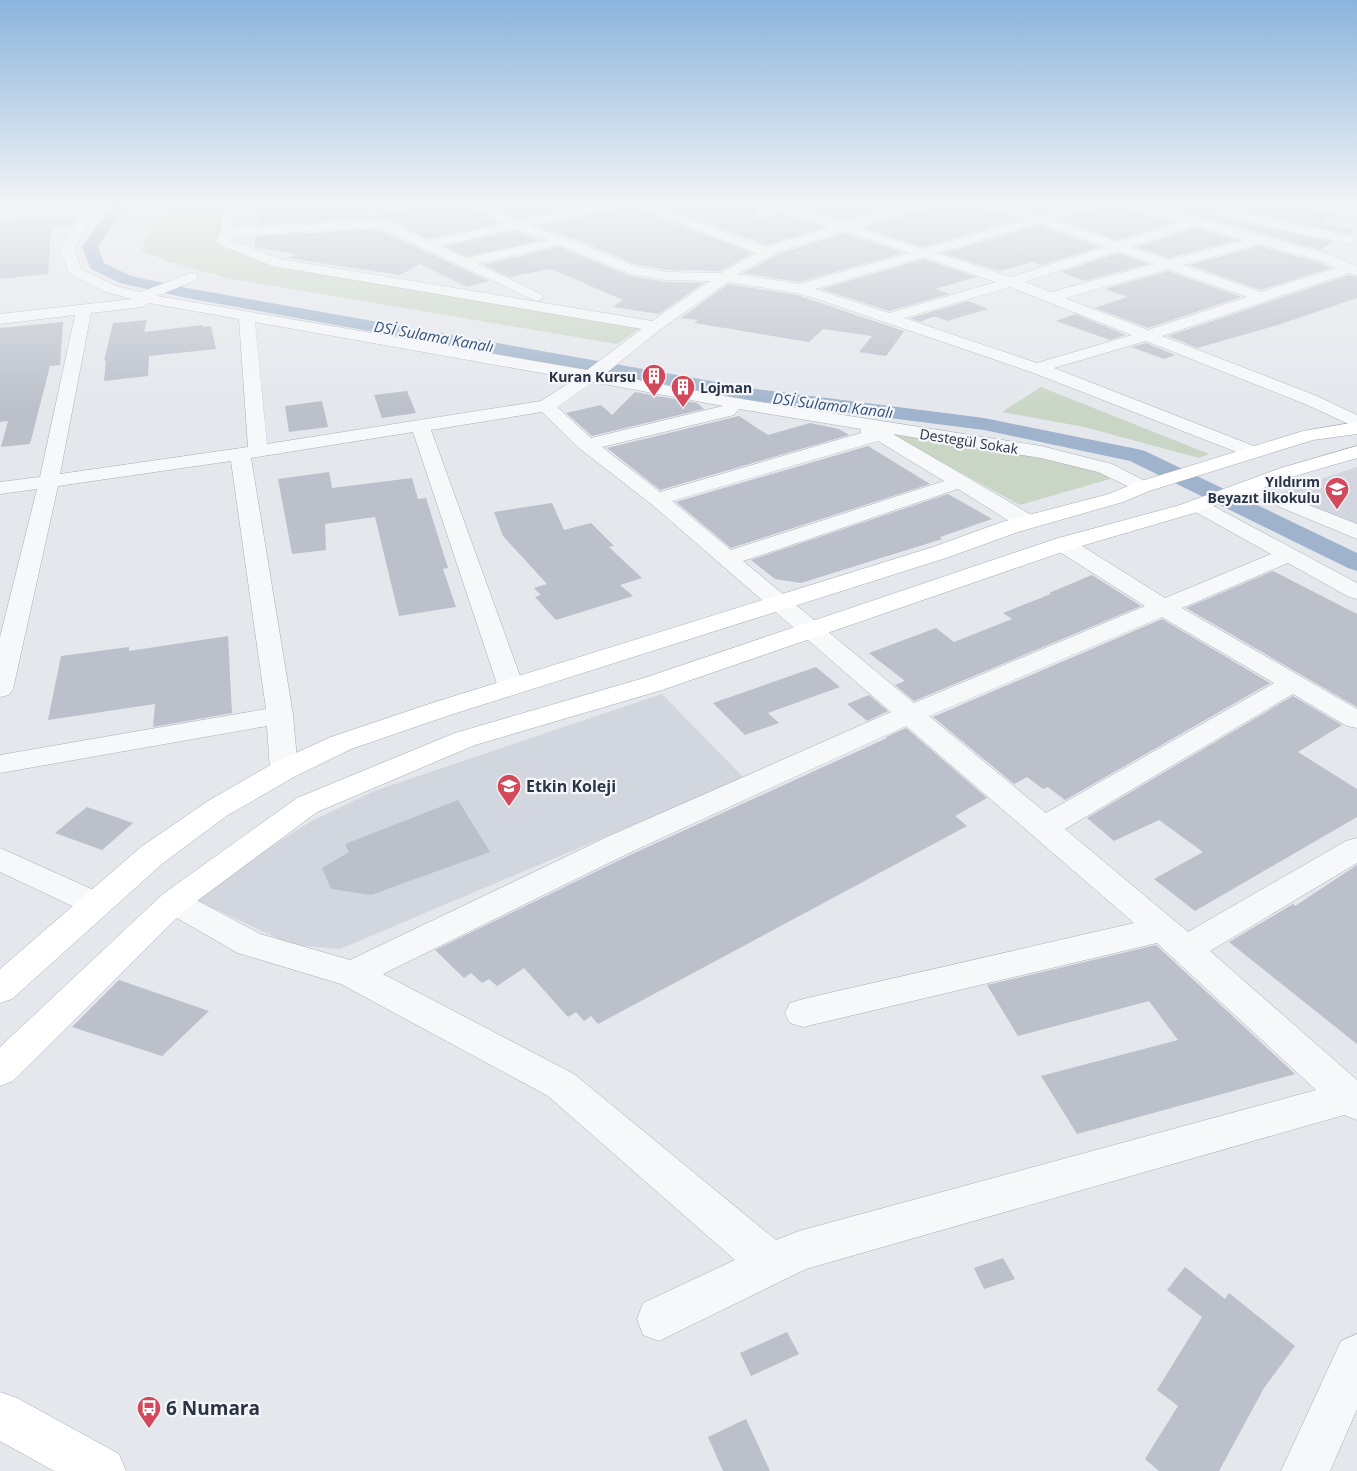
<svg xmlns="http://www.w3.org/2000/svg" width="1357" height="1471" font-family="'Open Sans',sans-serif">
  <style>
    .built { fill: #d2d6de }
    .green { fill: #c9d6c5 }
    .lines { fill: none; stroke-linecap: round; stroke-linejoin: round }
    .canal { fill: #9fb4cc; fill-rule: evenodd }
    .building { fill: #bbc0ca }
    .minor-casing { stroke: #a9aeb7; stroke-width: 1 }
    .major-casing { stroke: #a3abb8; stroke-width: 1 }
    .minor { fill: #f7f8fa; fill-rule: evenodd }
    .major { fill: #fff; fill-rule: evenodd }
    .labels { text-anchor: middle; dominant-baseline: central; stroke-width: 4.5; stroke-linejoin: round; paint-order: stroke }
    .far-poi-label { font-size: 14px; font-weight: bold; fill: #2b3445; stroke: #f4f6f9; text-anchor: end }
    .far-street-label { font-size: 14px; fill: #2b3445; stroke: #f4f6f9 }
    .far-water-label { font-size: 15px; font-style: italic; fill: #34527a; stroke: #f4f6f9 }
    .poi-label { font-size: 16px; font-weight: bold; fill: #2b3445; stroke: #f4f6f9; text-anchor: start }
    .near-poi-label { font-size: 19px; font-weight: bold; fill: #2b3445; stroke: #f4f6f9; text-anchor: start }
  </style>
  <rect width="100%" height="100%" fill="#e4e7ec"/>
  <g class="built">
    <polygon points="1357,467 1357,527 1276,494"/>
    <polygon points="662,694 744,778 340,949 292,945 196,900 247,862 310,822 374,791"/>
  </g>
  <g class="green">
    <polygon points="192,204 227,204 218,240 269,265 644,326 617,344 227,278 170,262 141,251 146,237 167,206"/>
    <polygon points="515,230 544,243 472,260 440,246"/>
    <polygon points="1041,387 1209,454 1199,458 1084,427 1002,412"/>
    <polygon points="899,432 1057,460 1103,473 1110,479 1020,505 890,434"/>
  </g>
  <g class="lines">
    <polygon class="canal" points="113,204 127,204 98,247 104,263 131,276 187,288 756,389 984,418 1137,449 1145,451 1357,553 1357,571 1348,568 1130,461 984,430 756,401 187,298 120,283 91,269 82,247"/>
  </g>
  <g class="building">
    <polygon points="0,204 66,204 0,210"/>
    <polygon points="261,204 360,204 362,218 258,225"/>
    <polygon points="431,204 465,204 499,223 429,239 393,221 367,218"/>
    <polygon points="489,204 581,204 518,219"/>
    <polygon points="618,204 627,204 752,253 721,271 667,270 635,264 588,244 537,226 614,209"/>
    <polygon points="655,204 756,204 757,219 782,213 825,227 766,245"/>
    <polygon points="804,204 896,204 844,221 803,207"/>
    <polygon points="926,204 982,204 985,209 1019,219 923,247 863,227 923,209"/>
    <polygon points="1013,204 1069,204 1040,213"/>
    <polygon points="1100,204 1124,204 1127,209 1174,222 1118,240 1059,219 1096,209"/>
    <polygon points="1156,204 1305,204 1313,210 1336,215 1320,223 1355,230 1348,234 1218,205 1210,211 1214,216 1333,242 1320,250"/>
    <polygon points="81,215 73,225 51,227 48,274 0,279 0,222"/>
    <polygon points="1039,225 1099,247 1042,265 1033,262 999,271 943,253"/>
    <polygon points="1194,228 1237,240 1169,258 1137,247"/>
    <polygon points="365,230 383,232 489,281 467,287 420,264 400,275 288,258 296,254 254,247 256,236"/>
    <polygon points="515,231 539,240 466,256 447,247"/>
    <polygon points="844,233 903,253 799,282 743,273 779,254"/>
    <polygon points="1259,246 1317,262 1331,268 1261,290 1189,265"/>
    <polygon points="559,247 631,276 667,282 704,283 659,314 613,307 623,300 551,269 509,277 484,265"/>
    <polygon points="1118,253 1148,264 1084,281 1061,272"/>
    <polygon points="923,259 977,277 935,289 949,294 889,311 821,289"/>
    <polygon points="1168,271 1241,297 1148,328 1095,308 1127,297 1105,289"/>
    <polygon points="1349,275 1357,277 1357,298 1278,325 1197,348 1168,336"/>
    <polygon points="728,284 797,295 904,331 886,356 859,352 872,336 823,329 809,342 694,323 698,320 681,318"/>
    <polygon points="968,301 988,309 947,321 937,317 932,317 920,322 910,318"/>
    <polygon points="1075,314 1126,335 1110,340 1056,321"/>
    <polygon points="147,320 144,332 203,325 203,327 211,326 216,349 149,356 148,376 104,381 106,360 104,361 113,323"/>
    <polygon points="63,322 60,365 50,366 30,444 1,447 8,421 0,422 0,328"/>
    <polygon points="1146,343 1175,355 1164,359 1131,347"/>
    <polygon points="407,391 416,413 382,418 374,395"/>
    <polygon points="635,392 697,403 704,409 592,436 566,413 601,405 612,415"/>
    <polygon points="322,401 328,427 289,432 285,406"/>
    <polygon points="739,416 768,435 810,423 839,429 849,435 660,490 607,448"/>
    <polygon points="868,446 930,484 731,548 676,502"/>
    <polygon points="329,472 332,488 412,478 418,499 426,498 448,568 443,569 456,607 399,616 375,517 325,524 326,550 292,554 278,479"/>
    <polygon points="948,494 992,519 940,537 942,539 801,583 775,579 751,560"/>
    <polygon points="552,503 564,530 591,523 614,546 609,547 642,578 620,585 633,596 556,620 535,597 541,595 534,588 547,584 503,536 494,512"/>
    <polygon points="1273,571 1357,614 1357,707 1186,608"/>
    <polygon points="1092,575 1141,606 914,701 895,685 905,681 869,653 936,628 954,642 1012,619 1003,613 1051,594 1049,593"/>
    <polygon points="1162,619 1270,683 1065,800 1048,787 1043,789 1027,777 1014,784 933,717"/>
    <polygon points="228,636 232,713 153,727 155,704 48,720 61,656 129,647 129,651"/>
    <polygon points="816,667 840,687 768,713 779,723 745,735 713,703"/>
    <polygon points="869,695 888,711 867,721 847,704"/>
    <polygon points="1293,696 1342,725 1298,752 1357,789 1357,817 1195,911 1154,879 1203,852 1159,820 1114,841 1087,818"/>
    <polygon points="906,728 987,798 955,816 967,826 598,1024 591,1016 584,1021 576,1012 568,1017 524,968 497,986 489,979 482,983 471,973 464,978 435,950 630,855 887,738 886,737"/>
    <polygon points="458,800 490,852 371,895 331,889 322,868 349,852 345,844"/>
    <polygon points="87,807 133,823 102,850 55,833"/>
    <polygon points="1357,865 1357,1044 1229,942 1293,904 1295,906"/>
    <polygon points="1156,945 1295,1074 1077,1134 1041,1076 1178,1040 1149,1001 1018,1036 987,985"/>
    <polygon points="119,980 209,1011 162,1056 72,1027"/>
    <polygon points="1003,1258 1015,1279 984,1289 974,1268"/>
    <polygon points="1185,1267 1225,1299 1229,1293 1295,1346 1264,1388 1219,1471 1159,1471 1145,1459 1178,1406 1157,1390 1202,1317 1167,1290"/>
    <polygon points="787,1332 799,1354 751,1376 740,1353"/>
    <polygon points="746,1419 770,1471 723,1471 708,1437"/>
  </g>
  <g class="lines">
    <defs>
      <g id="minor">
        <path d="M 93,204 L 106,204 L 81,235 L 74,249 L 81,269 L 116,286 L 141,292 L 191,273 L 196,274 L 198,277 L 196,280 L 157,296 L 587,370 L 642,329 L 272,266 L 218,244 L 216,241 L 220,232 L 225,204 L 237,204 L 234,228 L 365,220 L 392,223 L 429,241 L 504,224 L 467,204 L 484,204 L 518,221 L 591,204 L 616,204 L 614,207 L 530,226 L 587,246 L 634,266 L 667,272 L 721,273 L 756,253 L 629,204 L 648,204 L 766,247 L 831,227 L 770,207 L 768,204 L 788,204 L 844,223 L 904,204 L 924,204 L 922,207 L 857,227 L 923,249 L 1026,219 L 986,207 L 984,204 L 1005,204 L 1040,215 L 1077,204 L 1098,204 L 1096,207 L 1053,219 L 1118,242 L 1181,222 L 1128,207 L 1126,204 L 1147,204 L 1328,254 L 1357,266 L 1357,275 L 1349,273 L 1162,336 L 1317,396 L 1357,415 L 1357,428 L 1305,404 L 1146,341 L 1054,368 L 1259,448 L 1262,452 L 1259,456 L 1252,458 L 1031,372 L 814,298 L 797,293 L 728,282 L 661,329 L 605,374 L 735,398 L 1041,446 L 1112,464 L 1149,483 L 1152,487 L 1149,491 L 1142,493 L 1098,472 L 1041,458 L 893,434 L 1035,517 L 1038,522 L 1035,527 L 1027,528 L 1019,527 L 958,489 L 743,561 L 914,703 L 1145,606 L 1055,549 L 1052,544 L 1055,539 L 1063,537 L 1071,539 L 1165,598 L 1271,554 L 1190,509 L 1187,505 L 1190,501 L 1197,499 L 1204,501 L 1357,583 L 1357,599 L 1349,597 L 1288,563 L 1182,608 L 1357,709 L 1357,728 L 1347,726 L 1293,694 L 1065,829 L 1188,932 L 1346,841 L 1357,838 L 1357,863 L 1210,951 L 1357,1080 L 1357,1120 L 1344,1115 L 806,1269 L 659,1341 L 643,1335 L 637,1319 L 643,1303 L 735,1260 L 548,1096 L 341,984 L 238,953 L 163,910 L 158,902 L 163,894 L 174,890 L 185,894 L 260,934 L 350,960 L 607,837 L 891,712 L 650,503 L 580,449 L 542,412 L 431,430 L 524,687 L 520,693 L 511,695 L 502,693 L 498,687 L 413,432 L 251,458 L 293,715 L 298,770 L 294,777 L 284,779 L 274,777 L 270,770 L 267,726 L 0,773 L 0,755 L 266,709 L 231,461 L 58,486 L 13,689 L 9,695 L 0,697 L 0,637 L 37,489 L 0,494 L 0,482 L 40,477 L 75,315 L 0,324 L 0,314 L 132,299 L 106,292 L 70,274 L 68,271 L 60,249 L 70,231 L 86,213 L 0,220 L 0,212 ZM 1039,223 L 1105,247 L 1011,277 L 937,253 ZM 1194,226 L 1244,240 L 1169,260 L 1131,247 ZM 365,228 L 384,230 L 536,301 L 541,300 L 543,297 L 541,294 L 478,264 L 559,245 L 631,274 L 667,280 L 710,281 L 652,321 L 280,259 L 230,240 L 232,236 ZM 515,229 L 546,240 L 466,258 L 441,246 ZM 844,231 L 909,253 L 799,284 L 737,274 L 778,252 ZM 1259,244 L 1318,260 L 1336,268 L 1261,292 L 1183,265 ZM 1118,251 L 1154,264 L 1051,292 L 1025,282 ZM 923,257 L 996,282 L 889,313 L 815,289 ZM 1168,269 L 1247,297 L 1148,330 L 1065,298 ZM 1010,287 L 1132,335 L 1037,363 L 904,318 ZM 149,303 L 239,319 L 248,447 L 60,474 L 91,313 L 142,307 ZM 255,322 L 575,379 L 541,401 L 267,444 ZM 593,382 L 723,406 L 591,438 L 557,407 ZM 739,409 L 861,429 L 860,431 L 861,433 L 660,492 L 602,447 L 734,415 ZM 878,441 L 944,481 L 731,550 L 672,501 ZM 1162,617 L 1274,683 L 1046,813 L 929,716 ZM 906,726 L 1134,923 L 803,999 L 790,1003 L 785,1013 L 790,1023 L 803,1027 L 1157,943 L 1316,1090 L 799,1231 L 776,1240 L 574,1074 L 383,974 L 629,853 Z"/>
        <polygon points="169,204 167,207 153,209 147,205"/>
        <polygon points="1307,204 1334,204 1357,209 1357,217 1313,208"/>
        <polygon points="1218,207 1349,236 1356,240 1349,244 1214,214 1212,211"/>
        <polygon points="1248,481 1357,524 1357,539 1241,491 1238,487 1241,483"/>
        <polygon points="0,848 107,896 112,904 107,912 96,916 85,912 0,872"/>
        <polygon points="1357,1334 1357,1409 1330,1471 1281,1471 1341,1341"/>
      </g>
      <g id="major">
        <polygon points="1357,422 1357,434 1313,440 1149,491 1123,502 1018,532 949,557 450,715 351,749 294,777 228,815 163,863 12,999 0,1003 0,969 141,847 208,801 274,763 331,737 432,703 933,547 1002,522 1109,494 1135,483 1303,431"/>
        <polygon points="1357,446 1357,458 1295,476 1194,513 1071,549 662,690 475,745 317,812 185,910 13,1081 0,1086 0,1047 163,894 297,798 455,733 644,678 1055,539 1180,505 1281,468"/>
        <polygon points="0,1392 17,1398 119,1454 126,1471 54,1471 0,1441"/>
      </g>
    </defs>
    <use href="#minor" class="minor-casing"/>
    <use href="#major" class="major-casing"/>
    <use href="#minor" class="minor"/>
    <use href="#major" class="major"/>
  </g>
  <linearGradient id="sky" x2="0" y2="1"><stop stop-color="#8bb4dd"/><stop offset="0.5" stop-color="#f3f4f6"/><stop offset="1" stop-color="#f3f4f6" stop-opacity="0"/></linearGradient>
  <rect width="1357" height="410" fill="url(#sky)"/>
  <defs>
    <symbol id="building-pin" viewBox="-11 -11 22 30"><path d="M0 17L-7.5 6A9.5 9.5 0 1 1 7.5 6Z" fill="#d1495b" stroke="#f4f6f9"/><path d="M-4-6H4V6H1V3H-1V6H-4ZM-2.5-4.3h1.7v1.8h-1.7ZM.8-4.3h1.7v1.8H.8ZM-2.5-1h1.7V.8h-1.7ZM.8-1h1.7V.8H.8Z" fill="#fff"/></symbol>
    <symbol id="school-pin" viewBox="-11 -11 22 30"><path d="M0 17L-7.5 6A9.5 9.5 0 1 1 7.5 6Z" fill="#d1495b" stroke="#f4f6f9"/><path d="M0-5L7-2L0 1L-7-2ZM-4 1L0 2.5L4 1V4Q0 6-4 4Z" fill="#fff"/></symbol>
    <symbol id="bus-pin" viewBox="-11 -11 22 30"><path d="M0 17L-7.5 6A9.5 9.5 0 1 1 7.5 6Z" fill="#d1495b" stroke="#f4f6f9"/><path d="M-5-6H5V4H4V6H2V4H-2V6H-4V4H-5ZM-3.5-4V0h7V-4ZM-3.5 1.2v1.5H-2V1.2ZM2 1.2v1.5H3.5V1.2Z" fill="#fff"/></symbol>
  </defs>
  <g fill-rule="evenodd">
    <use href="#building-pin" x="640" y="362" width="28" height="38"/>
    <use href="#building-pin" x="669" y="373" width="28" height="38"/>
    <use href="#school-pin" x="1323" y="475" width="28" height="38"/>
    <use href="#school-pin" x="495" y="772" width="28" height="38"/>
    <use href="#bus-pin" x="135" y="1394" width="28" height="38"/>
  </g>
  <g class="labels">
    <g class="far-poi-label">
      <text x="636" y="376">Kuran Kursu</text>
      <text x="700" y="387" text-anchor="start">Lojman</text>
      <text x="1320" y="481">Yıldırım<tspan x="1320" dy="16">Beyazıt İlkokulu</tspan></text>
    </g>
    <g class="far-street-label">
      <text transform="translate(969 441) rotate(9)">Destegül Sokak</text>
    </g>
    <g class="far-water-label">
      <text transform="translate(434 336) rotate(10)">DSİ Sulama Kanalı</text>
      <text transform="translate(833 405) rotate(7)">DSİ Sulama Kanalı</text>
    </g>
    <g class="poi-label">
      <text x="526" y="786">Etkin Koleji</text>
    </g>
    <g class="near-poi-label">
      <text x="166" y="1408">6 Numara</text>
    </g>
  </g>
</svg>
